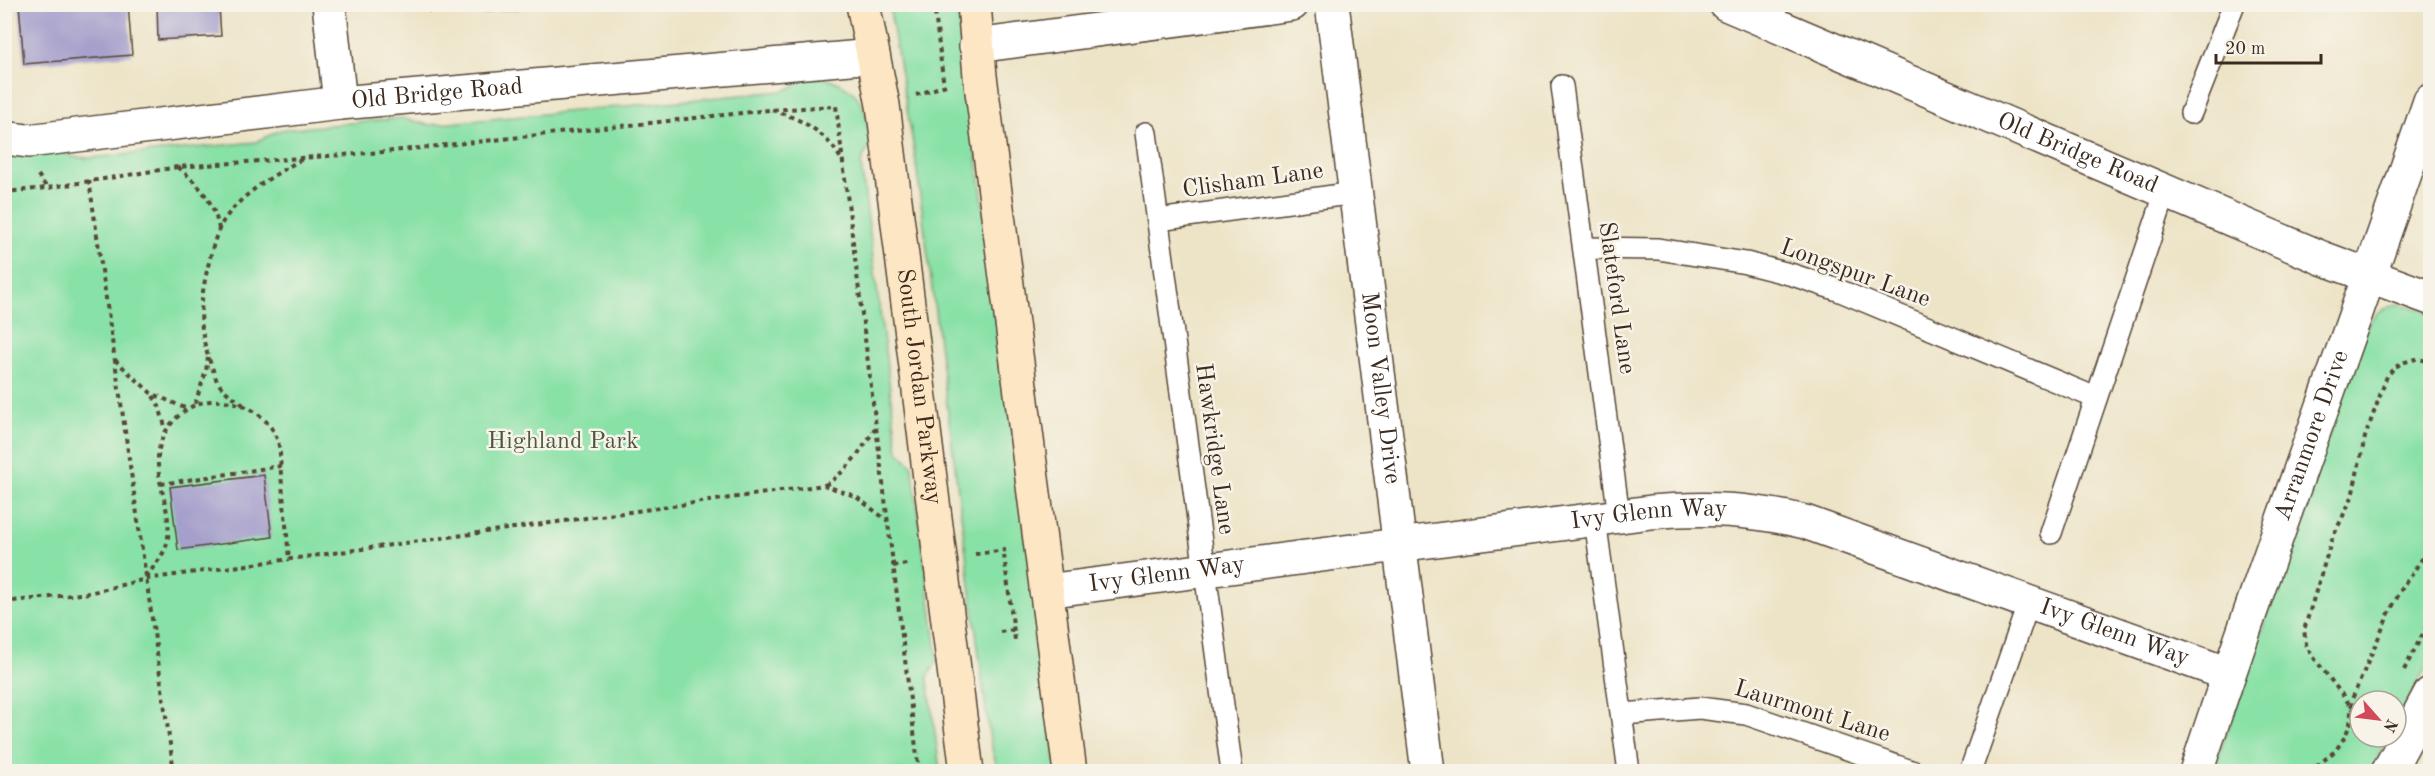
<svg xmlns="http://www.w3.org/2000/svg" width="2435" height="776" font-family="'Old Standard TT',serif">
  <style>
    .green { fill: #88e1a6; stroke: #628662; stroke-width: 1.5 }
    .building { fill: #a49fcb }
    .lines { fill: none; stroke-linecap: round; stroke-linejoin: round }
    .lane-casing { stroke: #564637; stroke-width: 24 }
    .street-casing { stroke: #564637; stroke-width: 36 }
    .secondary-casing { stroke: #564637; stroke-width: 36 }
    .path { stroke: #564637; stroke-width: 4; stroke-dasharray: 4.5 4.5; stroke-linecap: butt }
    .lane { stroke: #fff; stroke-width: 21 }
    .street { stroke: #fff; stroke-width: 33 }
    .secondary { stroke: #fce6c4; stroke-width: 33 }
    .labels { text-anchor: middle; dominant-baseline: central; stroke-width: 5; stroke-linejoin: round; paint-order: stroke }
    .street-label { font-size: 24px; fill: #3b2a1e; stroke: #f7f3e8 }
    .park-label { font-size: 24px; fill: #4e5840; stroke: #f7f3e8 }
  </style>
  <rect width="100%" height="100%" fill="#f7f3e8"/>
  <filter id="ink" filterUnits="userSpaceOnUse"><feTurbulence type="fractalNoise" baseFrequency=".0167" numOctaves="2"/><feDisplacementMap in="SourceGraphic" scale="12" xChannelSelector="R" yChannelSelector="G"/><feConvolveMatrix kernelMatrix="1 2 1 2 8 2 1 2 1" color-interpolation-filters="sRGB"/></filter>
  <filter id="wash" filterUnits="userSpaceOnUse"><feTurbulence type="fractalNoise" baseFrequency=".008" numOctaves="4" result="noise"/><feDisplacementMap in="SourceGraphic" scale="24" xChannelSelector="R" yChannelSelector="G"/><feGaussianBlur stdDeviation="1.35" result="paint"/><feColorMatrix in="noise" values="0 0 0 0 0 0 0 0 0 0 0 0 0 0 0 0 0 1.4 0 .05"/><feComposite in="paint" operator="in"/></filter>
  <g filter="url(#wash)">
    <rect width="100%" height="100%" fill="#ede4c7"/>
    <g class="green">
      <polygon points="889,5 957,5 1057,771 998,771 990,741 915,155"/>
      <path d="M 822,77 C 863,88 866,107 871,145 L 863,157 L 861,165 L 898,451 L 912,465 L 938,660 L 928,676 L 928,680 L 940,771 L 5,772 L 5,155 L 57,150 L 73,157 L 90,158 L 256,142 L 280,130 L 402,118 L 429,125 L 783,91 L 793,87 L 801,78 Z"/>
      <path d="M 2398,304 L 2430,311 L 2430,660 L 2396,724 L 2396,701 L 2360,701 L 2360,737 L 2389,737 L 2371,771 L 2213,772 L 2367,325 C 2376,313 2383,308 2398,304 Z"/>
    </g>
    <g id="blocks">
      <g class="building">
        <polygon points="19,4 128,4 132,55 24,64"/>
        <polygon points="157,4 228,4 228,6 219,7 221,36 158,40"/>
        <polygon points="429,4 519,4 520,10 429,12"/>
        <polygon points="264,475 272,537 178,550 170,487"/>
      </g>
    </g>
  </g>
  <g filter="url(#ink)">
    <use href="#blocks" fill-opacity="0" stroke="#564637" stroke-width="1.5"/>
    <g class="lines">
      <defs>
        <g id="lane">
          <polyline points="1562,86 1619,516"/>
          <polyline points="2191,113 2234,4"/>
          <polyline points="1146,133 1232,772"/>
          <polyline points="1158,220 1355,193"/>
          <polyline points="1584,248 1658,249 1746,263 1793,275 1838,290 2096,398"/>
          <polyline points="1595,519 1629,772"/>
          <polyline points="2051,533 2166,191"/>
          <polyline points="1622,714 1700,708 1746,714 1914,772"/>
          <polyline points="1970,772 2029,602"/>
        </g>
        <g id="street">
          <polyline points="329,4 340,103"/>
          <path id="s1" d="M 1332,4 L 1428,772"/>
          <path id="s2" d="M 1726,4 L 2322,258 L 2430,298"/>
          <polyline points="976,46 1292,4"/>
          <path id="s3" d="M 4,138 L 28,141 L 340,103 L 873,56"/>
          <path id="s4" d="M 1046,591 L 1651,512 C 1706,507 1751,509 1805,522 L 2228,674"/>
          <path id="s5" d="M 2196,772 C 2270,547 2354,325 2430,101"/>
          <polyline points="2388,772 2430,694"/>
        </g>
        <g id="secondary">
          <path id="s6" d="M 863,4 L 883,105 L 967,772"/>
          <polyline points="974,4 980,76 1070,772"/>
        </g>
      </defs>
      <use href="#lane" class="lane-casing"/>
      <use href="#street" class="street-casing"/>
      <use href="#secondary" class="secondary-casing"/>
      <g class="path">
        <polyline points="934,4 944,87"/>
        <polyline points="916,95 946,85"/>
        <path d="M 772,110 C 804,120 828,133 843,163"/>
        <path d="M 178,167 C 199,185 214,201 219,229"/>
        <polyline points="38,175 47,188"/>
        <polyline points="89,180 174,772"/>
        <polyline points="4,192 47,188 178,167 383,152 769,110 836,106 919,772"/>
        <polyline points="115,360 151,393 187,409"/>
        <polyline points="153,396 159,406 166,430"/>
        <polyline points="195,404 206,371 208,357"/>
        <path d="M 243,405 C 236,398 224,392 219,384 C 215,379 214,372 212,367 C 196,327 200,298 210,258 C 213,245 217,231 224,220 C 243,192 276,174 304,158"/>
        <polyline points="161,484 281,466"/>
        <path d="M 825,485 C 848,471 862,449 876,427"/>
        <polyline points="975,554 1006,550"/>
        <polyline points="1004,555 1015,640"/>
        <polyline points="893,566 907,564"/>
        <path d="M 147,578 C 153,565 163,558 167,543 C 175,509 148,473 162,439 C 170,420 189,403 210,401 C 238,399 266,411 277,439 C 281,449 280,463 281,475 C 284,504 287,532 289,561"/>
        <polyline points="4,602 89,593 146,579 824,485 855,496 888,521"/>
        <polyline points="1000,632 1014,630"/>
        <polyline points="2404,670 2430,620"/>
        <polyline points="2360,718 2311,654 2306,644 2304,630 2332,539 2352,497 2365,437 2387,376 2395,367 2405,362 2416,359 2430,361"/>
        <polyline points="2310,772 2336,750 2344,738 2350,725 2352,699 2390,611 2401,590 2430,547"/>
      </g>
      <use href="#lane" class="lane"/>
      <use href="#street" class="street"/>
      <use href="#secondary" class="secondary"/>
    </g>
  </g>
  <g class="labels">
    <g class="street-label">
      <text stroke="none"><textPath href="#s3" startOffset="436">Old Bridge Road</textPath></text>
      <text stroke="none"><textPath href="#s2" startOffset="382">Old Bridge Road</textPath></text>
      <text transform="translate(1253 181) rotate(-8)">Clisham Lane</text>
      <text transform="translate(1855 274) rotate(20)">Longspur Lane</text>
      <text transform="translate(1616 298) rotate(82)">Slateford Lane</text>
      <text stroke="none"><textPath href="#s6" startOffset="387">South Jordan Parkway</textPath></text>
      <text stroke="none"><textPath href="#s1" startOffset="387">Moon Valley Drive</textPath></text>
      <text stroke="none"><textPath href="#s5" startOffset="356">Arranmore Drive</textPath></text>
      <text transform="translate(1214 449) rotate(82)">Hawkridge Lane</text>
      <text stroke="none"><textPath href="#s4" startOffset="608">Ivy Glenn Way</textPath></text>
      <text stroke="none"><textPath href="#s4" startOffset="122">Ivy Glenn Way</textPath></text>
      <text stroke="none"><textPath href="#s4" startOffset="1094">Ivy Glenn Way</textPath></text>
      <text transform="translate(1812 712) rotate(17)">Laurmont Lane</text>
    </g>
    <g class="park-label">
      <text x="563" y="442">Highland Park</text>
    </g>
  </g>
  <rect width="2435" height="776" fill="none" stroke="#f7f3e8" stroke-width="24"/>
  <g transform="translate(2378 719) rotate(118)"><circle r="28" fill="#f7f3e8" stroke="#aca397" stroke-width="1.5"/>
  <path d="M0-4.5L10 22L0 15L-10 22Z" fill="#d1495b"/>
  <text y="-9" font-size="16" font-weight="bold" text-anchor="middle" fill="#3b2a1e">N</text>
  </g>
  <path d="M2216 54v9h105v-9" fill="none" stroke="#3b2a1e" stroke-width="3"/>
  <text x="2225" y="54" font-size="18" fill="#3b2a1e" stroke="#f7f3e8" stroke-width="4.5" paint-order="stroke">20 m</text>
</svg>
